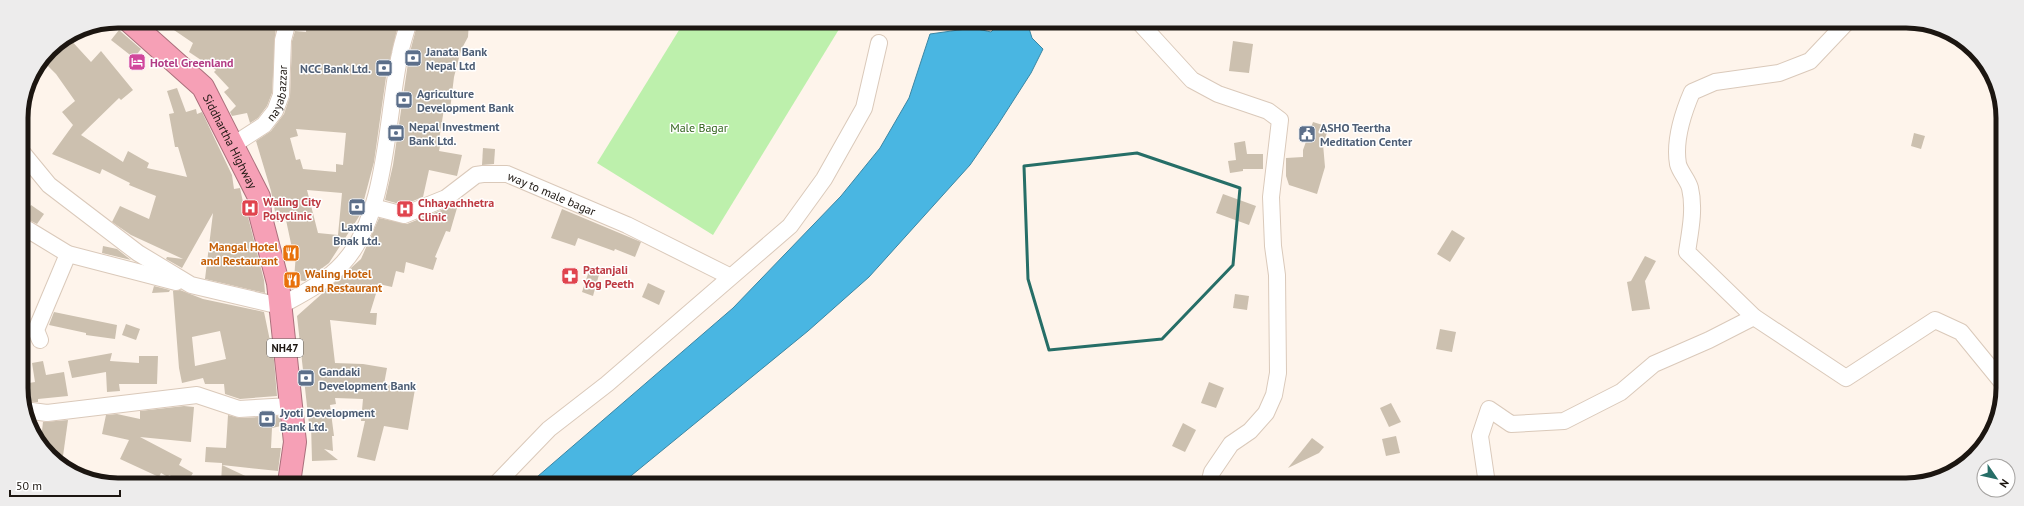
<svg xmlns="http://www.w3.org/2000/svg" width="2024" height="506" font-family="'PT Sans',sans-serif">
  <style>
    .green { fill: #bdf0ac }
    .water { fill: #49b6e2; stroke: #3c86a3 }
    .building { fill: #ccc0af; fill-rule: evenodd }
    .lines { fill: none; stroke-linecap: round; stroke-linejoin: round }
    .minor-casing { stroke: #dac9ba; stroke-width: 18 }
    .highway-casing { stroke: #aa707c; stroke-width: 24 }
    .path { stroke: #9b938c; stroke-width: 2.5; stroke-dasharray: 3 2; stroke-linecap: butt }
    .minor { stroke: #fff; stroke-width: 16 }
    .highway { stroke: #f6a0b6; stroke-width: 22 }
    .marked { fill: none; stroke: #266e67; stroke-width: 3; stroke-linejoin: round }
    .labels { text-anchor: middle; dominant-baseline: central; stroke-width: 3; stroke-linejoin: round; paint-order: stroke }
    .shield { fill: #fff; stroke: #605c58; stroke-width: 1 }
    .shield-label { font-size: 11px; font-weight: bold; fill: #1c1611 }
    .service-label { font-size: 12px; font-weight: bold; fill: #4e5e75; stroke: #fff; text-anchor: start }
    .hotel-label { font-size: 12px; font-weight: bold; fill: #b23c85; stroke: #fff; text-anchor: start }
    .street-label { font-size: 12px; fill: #1c1611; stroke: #fff }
    .park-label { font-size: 12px; fill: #32651c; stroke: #fff }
    .health-label { font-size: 12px; font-weight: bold; fill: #be3a42; stroke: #fff; text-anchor: start }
    .food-label { font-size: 12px; font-weight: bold; fill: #c56008; stroke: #fff; text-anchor: end }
    .rim { fill: none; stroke: #1c1611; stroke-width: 5 }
  </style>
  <rect width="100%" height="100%" fill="#fef4eb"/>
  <polygon class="green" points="684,22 834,22 841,26 713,235 597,163"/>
  <polygon class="water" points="1001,22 1027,22 1032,38 1043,49 1031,73 997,126 970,165 869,277 808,331 621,484 530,483 733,308 841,196 880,148 909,98 930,34 973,28 991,32"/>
  <g class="building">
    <polygon points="175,21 264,21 276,24 272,93 267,106 258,118 250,123 247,113 232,116 230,112 236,106 224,92 229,88 214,72 216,70 189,52 193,43 171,28"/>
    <path d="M 307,21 L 399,21 L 386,77 L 374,162 L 360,215 L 329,263 L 305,281 L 294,280 L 296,253 L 293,253 L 286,220 L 277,222 L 271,191 L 256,141 L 271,131 L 284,114 L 290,96 L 292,41 L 295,31 L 306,32 ZM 296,129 L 346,133 L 343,165 L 336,164 L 336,172 L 303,169 L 300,159 L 296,160 L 290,138 L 298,136 ZM 307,190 L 342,193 L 338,235 L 318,233 Z"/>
    <polygon points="418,21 469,21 468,37 461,50 454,77 450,110 444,109 438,146 440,146 439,151 462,155 457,176 429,170 423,197 403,205 385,200 393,165 409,56"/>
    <polygon points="119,30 141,49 134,58 111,40"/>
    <polygon points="68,37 91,62 101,51 133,90 121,100 119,98 81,135 123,162 128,151 149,163 147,168 187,177 178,147 175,147 169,114 174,113 167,91 177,88 186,112 196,109 197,114 202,112 232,175 234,189 240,188 243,202 247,202 248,217 264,280 265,293 205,279 213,213 182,268 166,259 167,257 183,259 131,235 112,222 120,206 149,219 156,196 129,185 130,183 102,169 100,174 52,154 73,125 62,112 75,101 56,74 42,60 50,49"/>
    <polygon points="1233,41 1253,44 1249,73 1229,71"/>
    <polygon points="1313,122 1329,127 1323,144 1325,167 1317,194 1289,185 1286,176 1286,158 1303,157 1303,150"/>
    <polygon points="1914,133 1925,136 1921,149 1911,146"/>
    <polygon points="1245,141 1247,154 1263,154 1263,169 1243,169 1243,171 1230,173 1228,161 1236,160 1234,143"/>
    <polygon points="483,148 495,149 494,164 482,165"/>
    <polygon points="1223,194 1256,206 1249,225 1216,213"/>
    <polygon points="31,205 44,214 37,224 23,217"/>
    <polygon points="451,206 457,208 450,232 446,231 435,257 437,258 433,270 406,262 404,273 396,271 392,287 379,284 370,313 377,313 376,325 330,320 335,363 363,364 387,368 384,384 415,389 408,430 384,426 375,461 357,457 365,421 361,421 363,399 335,398 336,404 330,405 334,436 332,436 333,451 324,449 338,460 312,461 311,424 309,424 297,316 361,259 379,218 407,224"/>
    <polygon points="562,209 641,242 635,257 615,249 614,251 578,238 575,246 551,238"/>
    <polygon points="1452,230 1465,238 1450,262 1437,254"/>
    <polygon points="103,246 117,249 131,260 102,253"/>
    <polygon points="1645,256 1656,261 1645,281 1650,309 1632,311 1627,282 1631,281"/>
    <polygon points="590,268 600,271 593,296 582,292"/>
    <polygon points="648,283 665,291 659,305 642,297"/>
    <polygon points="154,286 170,290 169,292 152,293"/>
    <path d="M 180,290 L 203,299 L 264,312 L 274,360 L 277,396 L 240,399 L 225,394 L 224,384 L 205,384 L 203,378 L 182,383 L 179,368 L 173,291 ZM 220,331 L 226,359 L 195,366 L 192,337 Z"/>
    <polygon points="1235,294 1249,296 1247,310 1233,308"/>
    <polygon points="54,312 117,325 115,339 86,335 86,333 49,325"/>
    <polygon points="126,324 140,329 136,340 122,335"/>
    <polygon points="1440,329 1456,332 1452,352 1436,349"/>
    <polygon points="112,353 110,361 139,363 139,356 158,356 157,384 119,384 120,391 107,392 106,372 72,378 68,361"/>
    <polygon points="43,361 46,375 64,372 68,396 38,399 38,402 35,402 23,401 23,384 35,382 32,363"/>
    <polygon points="1209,382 1224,388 1216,408 1201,403"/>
    <polygon points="1391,403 1401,422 1389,427 1380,408"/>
    <polygon points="184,406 194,407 191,442 140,437 182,459 179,465 193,473 187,483 169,475 168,477 161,473 159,477 120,459 129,440 102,434 106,415 117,414 140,419 140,411"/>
    <polygon points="228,415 240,418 280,416 281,426 272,428 271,448 281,448 278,471 222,465 222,463 205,462 206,447 226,448"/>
    <polygon points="68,420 63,456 48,455 41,440 43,422"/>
    <polygon points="1183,423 1196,430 1185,452 1172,446"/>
    <polygon points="1396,436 1400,453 1386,456 1382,439"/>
    <polygon points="1312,438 1324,447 1319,453 1288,468"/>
    <polygon points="222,465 260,483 221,483"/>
  </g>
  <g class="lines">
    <defs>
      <g id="minor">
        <polyline points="1139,22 1192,80 1218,94 1268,111 1280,120 1271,197 1273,246 1277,275 1278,373 1274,395 1266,413 1250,431 1231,444 1212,472 1209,484"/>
        <path d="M 1846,23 L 1810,61 L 1779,73 L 1715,82 L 1692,92 C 1683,113 1674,141 1678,164 C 1680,172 1688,180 1690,188 C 1695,209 1690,232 1687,252 L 1754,317 L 1846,378 L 1935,320 L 1961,332 L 2001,381"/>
        <path id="s1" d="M 233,145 L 264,125 L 275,111 L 281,95 L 283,40 L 288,21"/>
        <path d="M 21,151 L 49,185 L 138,253 L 191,285 L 280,306 C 302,294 326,282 343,263 C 388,214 386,117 400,54 C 402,43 406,32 409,21"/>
        <path id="s2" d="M 373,207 L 404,215 L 446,198 L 476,175 L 483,174 L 507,174 L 627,225 L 729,276"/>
        <polyline points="22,226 68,254 176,282"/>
        <polyline points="40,340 36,330 68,254"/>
        <polyline points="24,410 47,413 197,395 239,409 291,406"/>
        <polyline points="497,483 549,429 607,384 790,226 824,179 864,108 879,43"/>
        <polyline points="1487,484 1480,436 1489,409 1511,424 1564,421 1621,392 1654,364 1709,340 1754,317"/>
      </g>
      <g id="highway">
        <path id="s3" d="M 129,21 L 203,87 L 259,197 L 260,214 L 278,283 L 291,406 L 295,442 L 289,483"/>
      </g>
    </defs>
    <use href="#minor" class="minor-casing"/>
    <use href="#highway" class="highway-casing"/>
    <polyline class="path" points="998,28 1032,27"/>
    <use href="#minor" class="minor"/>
    <use href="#highway" class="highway"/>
  </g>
  <path class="marked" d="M 1137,153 L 1240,188 L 1233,265 L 1162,339 L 1049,350 L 1028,279 L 1024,166 Z"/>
  <defs>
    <symbol id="bank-square" viewBox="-11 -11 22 22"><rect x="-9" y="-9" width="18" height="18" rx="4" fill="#5c6f8a" stroke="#fff"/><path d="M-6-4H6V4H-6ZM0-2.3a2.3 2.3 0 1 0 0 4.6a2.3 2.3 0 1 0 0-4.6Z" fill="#fff"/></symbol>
    <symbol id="hotel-square" viewBox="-11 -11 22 22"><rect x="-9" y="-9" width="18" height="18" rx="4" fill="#d1479c" stroke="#fff"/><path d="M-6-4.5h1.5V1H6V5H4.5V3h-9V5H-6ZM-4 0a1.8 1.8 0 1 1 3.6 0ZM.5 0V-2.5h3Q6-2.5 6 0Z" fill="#fff"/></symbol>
    <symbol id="civic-square" viewBox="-11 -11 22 22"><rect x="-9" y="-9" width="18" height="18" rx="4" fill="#5c6f8a" stroke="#fff"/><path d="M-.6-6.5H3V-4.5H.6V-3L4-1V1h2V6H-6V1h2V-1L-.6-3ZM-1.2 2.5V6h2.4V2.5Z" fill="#fff"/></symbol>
    <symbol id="hospital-square" viewBox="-11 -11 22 22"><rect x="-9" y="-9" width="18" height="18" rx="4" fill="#e0444e" stroke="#fff"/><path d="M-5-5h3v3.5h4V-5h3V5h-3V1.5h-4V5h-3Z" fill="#fff"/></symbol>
    <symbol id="restaurant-square" viewBox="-11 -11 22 22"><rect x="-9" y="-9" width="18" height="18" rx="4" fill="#e8710a" stroke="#fff"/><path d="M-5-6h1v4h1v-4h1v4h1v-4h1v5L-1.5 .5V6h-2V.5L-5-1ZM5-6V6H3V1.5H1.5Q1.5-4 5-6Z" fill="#fff"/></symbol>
    <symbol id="pharmacy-square" viewBox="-11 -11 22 22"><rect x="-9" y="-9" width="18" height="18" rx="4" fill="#e0444e" stroke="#fff"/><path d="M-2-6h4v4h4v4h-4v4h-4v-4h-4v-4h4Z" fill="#fff"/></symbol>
  </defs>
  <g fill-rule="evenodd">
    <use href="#bank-square" x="403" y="48" width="20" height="20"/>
    <use href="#hotel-square" x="127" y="52" width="20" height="20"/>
    <use href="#bank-square" x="374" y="58" width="20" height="20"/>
    <use href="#bank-square" x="394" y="90" width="20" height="20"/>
    <use href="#bank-square" x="386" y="123" width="20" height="20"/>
    <use href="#civic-square" x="1297" y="124" width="20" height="20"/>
    <use href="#bank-square" x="347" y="197" width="20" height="20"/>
    <use href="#hospital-square" x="240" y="198" width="20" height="20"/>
    <use href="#hospital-square" x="395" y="199" width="20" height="20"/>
    <use href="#restaurant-square" x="281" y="243" width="20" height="20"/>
    <use href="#pharmacy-square" x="560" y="266" width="20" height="20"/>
    <use href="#restaurant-square" x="282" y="270" width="20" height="20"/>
    <use href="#bank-square" x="296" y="368" width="20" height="20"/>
    <use href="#bank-square" x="257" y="409" width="20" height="20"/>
  </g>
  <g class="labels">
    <rect class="shield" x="267" y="339" width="36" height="18" rx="3"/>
    <g class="shield-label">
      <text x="285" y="348">NH47</text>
    </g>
    <g class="service-label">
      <text x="426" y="51">Janata Bank<tspan x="426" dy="14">Nepal Ltd</tspan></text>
      <text x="371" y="68" text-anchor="end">NCC Bank Ltd.</text>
      <text x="417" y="93">Agriculture<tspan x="417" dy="14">Development Bank</tspan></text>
      <text x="409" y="126">Nepal Investment<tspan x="409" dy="14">Bank Ltd.</tspan></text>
      <text x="1320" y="127">ASHO Teertha<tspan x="1320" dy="14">Meditation Center</tspan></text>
      <text x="357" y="226" text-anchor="middle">Laxmi<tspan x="357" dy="14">Bnak Ltd.</tspan></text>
      <text x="319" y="371">Gandaki<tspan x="319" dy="14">Development Bank</tspan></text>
      <text x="280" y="412">Jyoti Development<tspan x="280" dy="14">Bank Ltd.</tspan></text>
    </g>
    <g class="hotel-label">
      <text x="150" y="62">Hotel Greenland</text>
    </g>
    <g class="street-label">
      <text stroke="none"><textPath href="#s1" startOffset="73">nayabazzar</textPath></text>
      <text stroke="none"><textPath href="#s3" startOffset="160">Siddhartha Highway</textPath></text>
      <text stroke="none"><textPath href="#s2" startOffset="195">way to male bagar</textPath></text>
    </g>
    <g class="park-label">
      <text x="699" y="127">Male Bagar</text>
    </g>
    <g class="health-label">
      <text x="263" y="201">Waling City<tspan x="263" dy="14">Polyclinic</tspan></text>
      <text x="418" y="202">Chhayachhetra<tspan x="418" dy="14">Clinic</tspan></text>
      <text x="583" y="269">Patanjali<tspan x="583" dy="14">Yog Peeth</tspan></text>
    </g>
    <g class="food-label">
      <text x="278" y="246">Mangal Hotel<tspan x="278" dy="14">and Restaurant</tspan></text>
      <text x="305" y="273" text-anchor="start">Waling Hotel<tspan x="305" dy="14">and Restaurant</tspan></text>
    </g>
  </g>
  <path d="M0 0H2024V506H0ZM118 28H1906A90 90 0 0 1 1996 118V388A90 90 0 0 1 1906 478H118A90 90 0 0 1 28 388V118A90 90 0 0 1 118 28Z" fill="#edecec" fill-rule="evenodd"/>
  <path class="rim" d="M118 28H1906A90 90 0 0 1 1996 118V388A90 90 0 0 1 1906 478H118A90 90 0 0 1 28 388V118A90 90 0 0 1 118 28Z"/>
  <g transform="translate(1996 478) rotate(124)"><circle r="19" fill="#ffffff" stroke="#a4a2a0"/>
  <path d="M0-3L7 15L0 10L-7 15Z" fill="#266e67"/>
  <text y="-6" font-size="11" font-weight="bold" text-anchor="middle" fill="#1c1611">N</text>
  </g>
  <path d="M10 490v6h110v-6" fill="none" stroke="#1c1611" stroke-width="2"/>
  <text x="16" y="490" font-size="12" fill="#1c1611" stroke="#ffffff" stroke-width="3" paint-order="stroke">50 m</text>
</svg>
